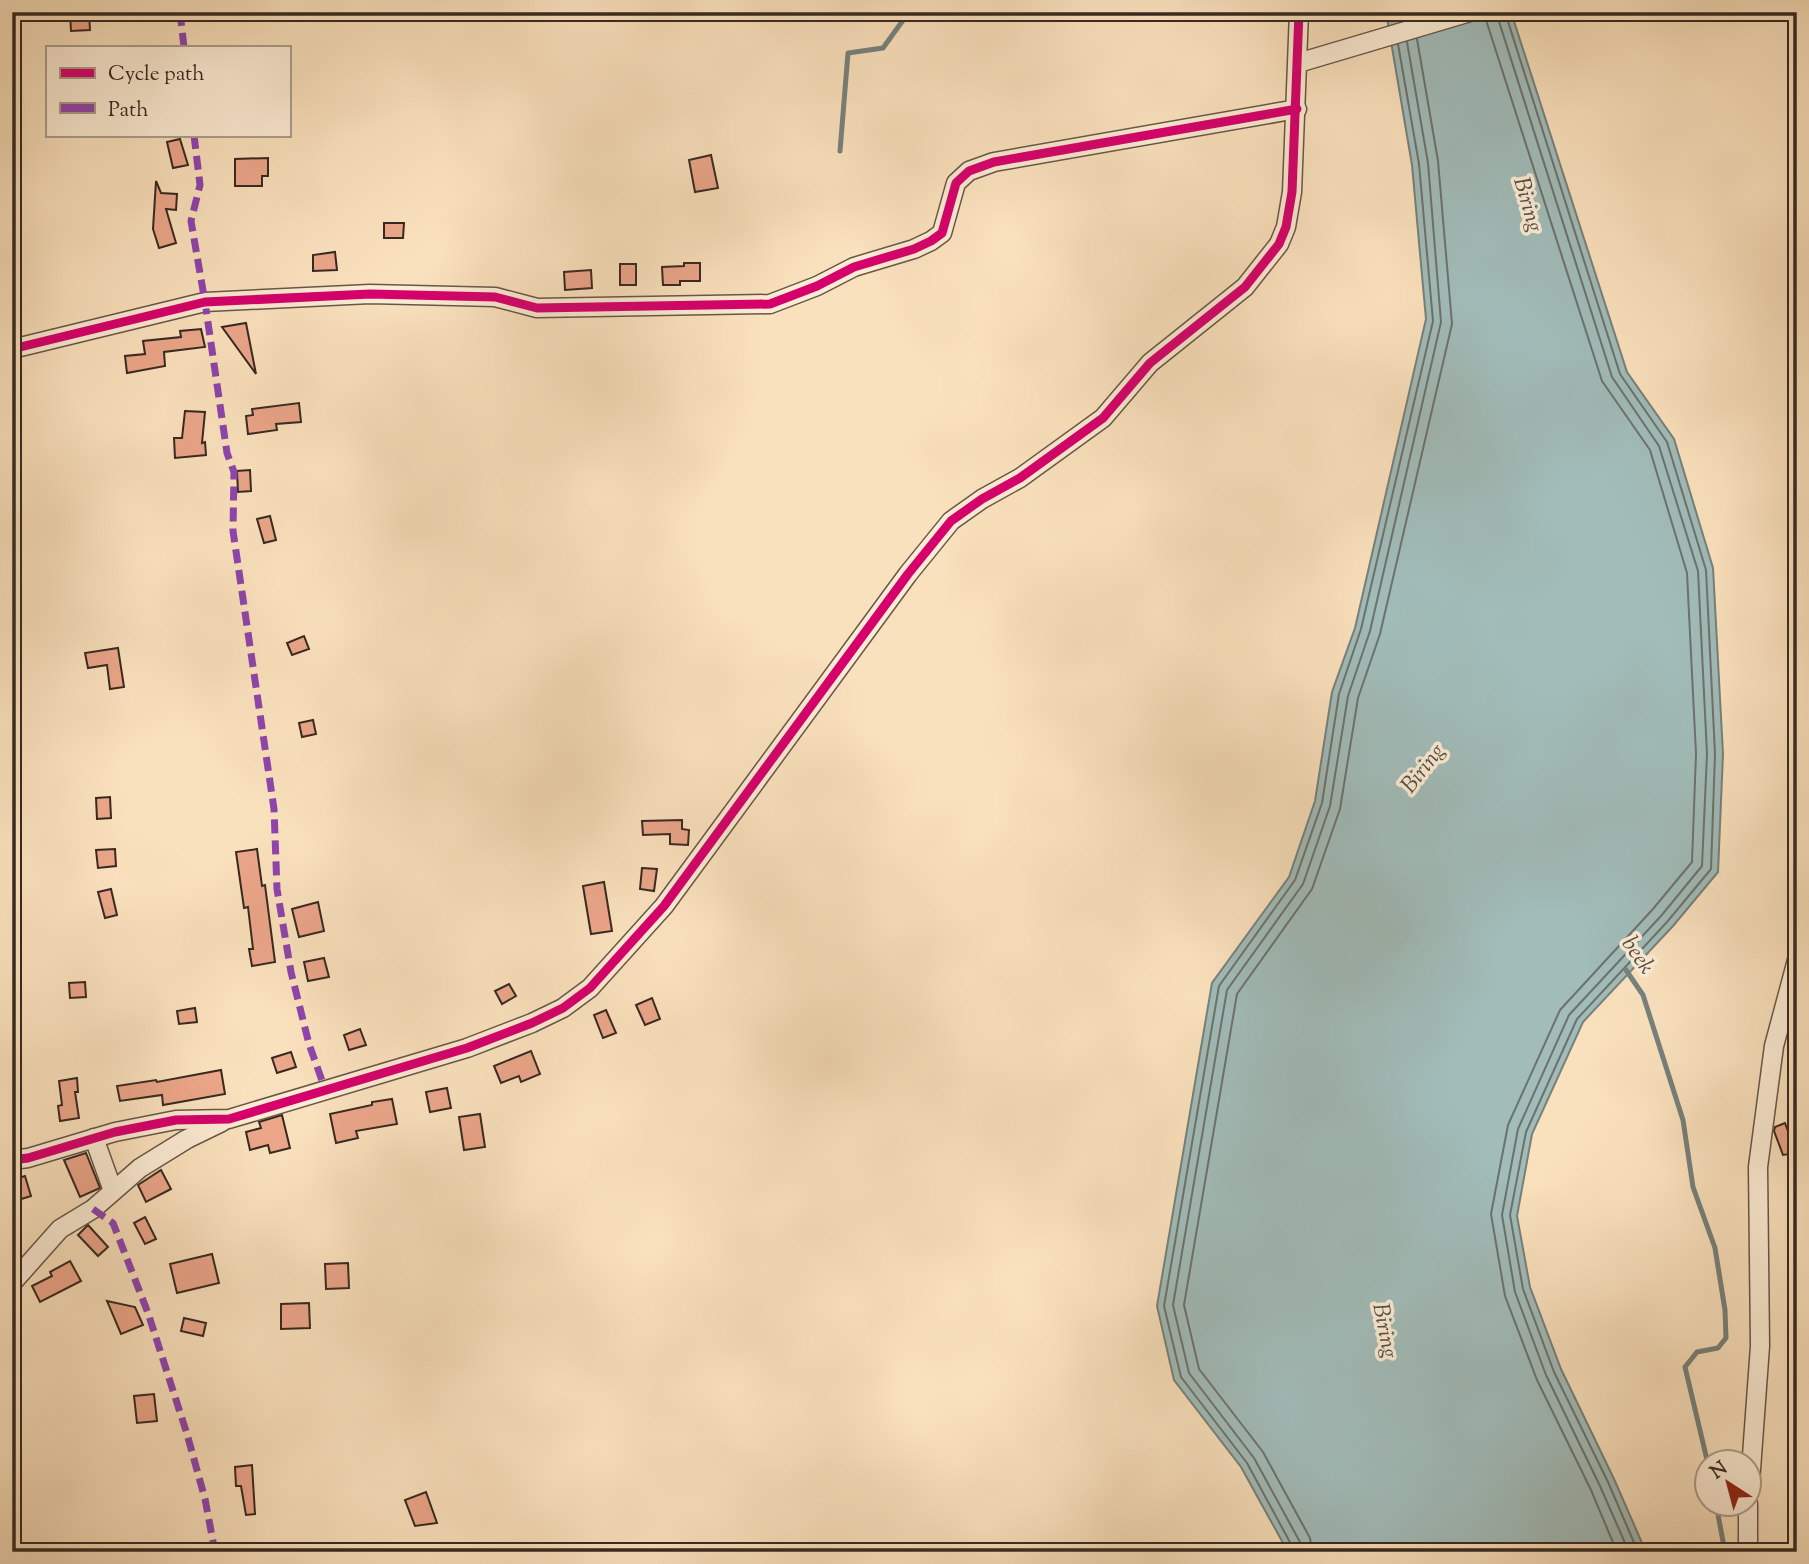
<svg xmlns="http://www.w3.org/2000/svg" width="1809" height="1564" font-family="'Sorts Mill Goudy',serif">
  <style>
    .water { fill: #a1bcb9; stroke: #77817c; stroke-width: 2 }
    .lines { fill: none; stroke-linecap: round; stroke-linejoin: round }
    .shore { stroke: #6c726d; stroke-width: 2 }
    .stream { stroke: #77817c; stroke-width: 5 }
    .building { fill: #eca68a; stroke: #372921; stroke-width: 2 }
    .minor-casing { stroke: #685748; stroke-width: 21 }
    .minor { stroke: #fcecd4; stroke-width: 18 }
    .quiet { stroke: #8e44ad; stroke-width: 7; stroke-dasharray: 14 7; stroke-linecap: butt }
    .cycleway-casing { stroke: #fcecd4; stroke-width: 13 }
    .cycleway { stroke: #d6006c; stroke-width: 9 }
    .labels { text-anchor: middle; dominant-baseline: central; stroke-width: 7; stroke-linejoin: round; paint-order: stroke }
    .water-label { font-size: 23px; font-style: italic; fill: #524e47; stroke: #fcecd4 }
  </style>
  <rect width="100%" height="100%" fill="#fae1bd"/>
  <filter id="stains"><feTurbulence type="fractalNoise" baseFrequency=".00286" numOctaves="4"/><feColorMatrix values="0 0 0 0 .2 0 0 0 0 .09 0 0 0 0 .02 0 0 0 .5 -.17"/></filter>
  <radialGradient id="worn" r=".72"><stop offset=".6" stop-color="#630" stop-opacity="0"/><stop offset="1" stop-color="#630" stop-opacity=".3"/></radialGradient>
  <polygon class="water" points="1386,12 1511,12 1627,372 1674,439 1713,568 1723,754 1718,872 1673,926 1583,1022 1532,1134 1517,1216 1530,1287 1561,1369 1614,1479 1646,1552 1288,1552 1241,1467 1174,1380 1157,1306 1212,983 1289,877 1315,801 1332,692 1355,628 1426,319 1412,165"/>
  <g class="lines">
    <g class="shore">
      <polyline points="1486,12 1487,23 1602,381 1650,450 1687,573 1696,754 1692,862 1653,909 1560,1010 1508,1125 1491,1214 1505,1296 1537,1380 1591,1490 1617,1552"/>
      <polyline points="1496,12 1612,377 1659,446 1698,571 1707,754 1702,866 1661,916 1569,1015 1518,1129 1502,1215 1515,1292 1546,1375 1600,1486 1629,1552"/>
      <polyline points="1505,12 1620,374 1667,442 1706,570 1715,754 1711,869 1667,922 1577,1019 1526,1132 1510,1215 1523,1289 1554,1372 1608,1482 1638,1552"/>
      <polyline points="1293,1552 1292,1546 1247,1463 1181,1377 1164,1306 1219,986 1295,880 1322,803 1339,694 1361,629 1433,321 1419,164 1398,44"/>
      <polyline points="1302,1552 1300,1542 1254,1458 1189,1373 1173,1305 1227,990 1303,884 1330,806 1348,696 1370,631 1441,322 1428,163 1407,42"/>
      <polyline points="1312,1552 1310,1538 1263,1452 1199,1369 1184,1305 1237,994 1312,889 1340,809 1358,698 1380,634 1452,324 1438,161 1417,39"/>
    </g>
    <g class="stream">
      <polyline points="840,151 848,53 883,48 909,12"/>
      <polyline points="1626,970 1643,995 1683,1120 1693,1187 1715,1248 1725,1310 1726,1338 1718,1348 1697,1352 1685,1367 1708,1464"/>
      <polyline points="1716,1504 1725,1552"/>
    </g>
  </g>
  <g class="building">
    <polygon points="70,12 89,12 90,30 71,31"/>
    <polygon points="180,139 188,165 173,168 167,142"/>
    <polygon points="711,155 718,188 695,192 689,160"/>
    <polygon points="268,158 268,176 262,176 262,186 235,186 235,159"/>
    <polygon points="156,181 161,193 177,194 176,210 166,209 176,243 159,248 153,229"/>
    <polygon points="384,223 404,223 403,238 384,238"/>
    <polygon points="335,252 337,270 313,271 313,255"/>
    <polygon points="684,263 700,263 700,281 680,281 680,285 663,285 662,267 684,266"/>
    <rect x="620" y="264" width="16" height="21"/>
    <polygon points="591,270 592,288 565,290 564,272"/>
    <polygon points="246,323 256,374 222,327"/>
    <polygon points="201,329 205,347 164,352 165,366 127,373 125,356 145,354 143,341 181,337 180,331"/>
    <polygon points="299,403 301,422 276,424 277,430 248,434 246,416 253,415 252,409"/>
    <polygon points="185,411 205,412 202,443 205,442 206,455 175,458 174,438 182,438"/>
    <polygon points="250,470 251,491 238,492 237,471"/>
    <polygon points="270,516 276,540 264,543 257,519"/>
    <polygon points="304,636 309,649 292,655 287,643"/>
    <polygon points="118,648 124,687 110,689 107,665 88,668 85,653"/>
    <polygon points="313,720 316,734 302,737 299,723"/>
    <polygon points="110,797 111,818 97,819 96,798"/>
    <polygon points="682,820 682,829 689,830 688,845 670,844 670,834 643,835 642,821"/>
    <polygon points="115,849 116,866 98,868 96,850"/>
    <polygon points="257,849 262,886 265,885 275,962 252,966 249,949 253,949 248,907 244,908 236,852"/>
    <polygon points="642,868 657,869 654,891 640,889"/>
    <polygon points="604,882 612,931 591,934 583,886"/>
    <polygon points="111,889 117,915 105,918 98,892"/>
    <polygon points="318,902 324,931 299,937 292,909"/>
    <polygon points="324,958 329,977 308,981 304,962"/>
    <polygon points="85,982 86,997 70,998 69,983"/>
    <polygon points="509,984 516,996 502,1004 495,991"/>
    <polygon points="652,998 660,1019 645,1025 636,1005"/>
    <polygon points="195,1008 197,1022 179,1024 177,1011"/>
    <polygon points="606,1010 616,1033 603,1038 594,1015"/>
    <polygon points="360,1029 366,1045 349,1050 344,1035"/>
    <polygon points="531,1051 540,1074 521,1082 519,1076 501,1083 494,1066"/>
    <polygon points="291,1052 296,1067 277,1073 272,1058"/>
    <polygon points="221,1070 225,1094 163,1105 162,1095 120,1101 117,1086 156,1080 157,1082"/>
    <polygon points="77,1078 78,1092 75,1092 79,1118 60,1121 58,1106 62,1105 59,1081"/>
    <polygon points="447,1088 451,1108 430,1112 426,1092"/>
    <polygon points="392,1099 397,1124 356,1131 358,1138 336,1143 330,1114 372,1105 372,1102"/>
    <polygon points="480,1114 485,1147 464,1150 459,1117"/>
    <polygon points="282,1115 290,1148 270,1153 268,1145 250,1150 246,1132 261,1128 259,1122"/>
    <polygon points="1785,1123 1796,1153 1783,1155 1774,1131 1775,1127"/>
    <polygon points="86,1153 100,1188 80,1197 64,1160"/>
    <polygon points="161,1170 171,1189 146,1202 138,1185"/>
    <polygon points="25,1176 31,1196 12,1202 12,1180"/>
    <polygon points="145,1217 156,1239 145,1244 134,1223"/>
    <polygon points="88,1225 108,1247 98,1256 78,1235"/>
    <polygon points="212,1254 219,1283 177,1293 170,1264"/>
    <polygon points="70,1261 81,1281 40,1302 32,1286 52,1276 50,1272"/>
    <polygon points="348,1263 349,1288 326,1289 325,1264"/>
    <polygon points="107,1301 135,1307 143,1325 121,1334"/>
    <polygon points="309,1303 310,1328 281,1329 281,1304"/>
    <polygon points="184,1318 206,1323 203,1336 181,1331"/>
    <polygon points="154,1394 157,1421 137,1423 134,1396"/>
    <polygon points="252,1465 255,1514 246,1515 241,1486 236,1486 235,1467"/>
    <polygon points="426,1492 437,1523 415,1526 405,1500"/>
  </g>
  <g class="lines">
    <defs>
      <g id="minor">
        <polyline points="1298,63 1470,12"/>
        <polyline points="12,349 205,302 370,294 495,297 537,308 770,304 817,286 854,267 914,249 931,241 942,233 956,183 969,171 994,162 1297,109"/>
        <polyline points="94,1138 113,1191"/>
        <polyline points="12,1160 28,1158 115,1132 176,1120 229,1119 467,1048 532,1023 563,1008 590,988 664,906 908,574 951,521 982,499 1020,478 1103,418 1150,363 1245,287 1279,244 1286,227 1292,192 1299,12"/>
        <polyline points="12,1283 60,1229 93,1209 140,1168 187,1139 222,1122"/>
        <polyline points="1750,1483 1760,1346 1758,1167 1774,1046 1797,960"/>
        <polyline points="1748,1504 1748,1552"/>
      </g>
    </defs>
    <use href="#minor" class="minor-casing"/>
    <use href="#minor" class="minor"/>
    <g class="quiet">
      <polyline points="180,12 184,47"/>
      <polyline points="194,135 200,185 191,221 205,302 227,453 234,472 233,531 274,809 277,889 291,972 309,1044 325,1089"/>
      <polyline points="93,1209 113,1223 148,1313 187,1434 205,1499 215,1552"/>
    </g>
    <defs>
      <g id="cycleway">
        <polyline points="12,349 205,302 370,294 495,297 537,308 770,304 817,286 854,267 914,249 931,241 942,233 956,183 969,171 994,162 1297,109"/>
        <polyline points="12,1160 28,1158 115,1132 176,1120 229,1119 467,1048 532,1023 563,1008 590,988 664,906 908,574 951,521 982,499 1020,478 1103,418 1150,363 1245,287 1279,244 1286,227 1292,192 1299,12"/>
      </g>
    </defs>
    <use href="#cycleway" class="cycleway-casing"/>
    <use href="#cycleway" class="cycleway"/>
  </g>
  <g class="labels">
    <g class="water-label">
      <text transform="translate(1527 205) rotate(74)">Biring</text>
      <text transform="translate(1424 769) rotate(-52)">Biring</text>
      <text transform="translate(1637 956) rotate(56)">beek</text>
      <text transform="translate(1384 1331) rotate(79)">Biring</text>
    </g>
  </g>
  <rect width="1809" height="1564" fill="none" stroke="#fae1bd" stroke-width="42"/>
  <rect x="14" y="14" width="1781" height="1536" fill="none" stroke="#372921" stroke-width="3.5"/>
  <rect x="21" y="21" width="1767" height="1522" fill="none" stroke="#372921" stroke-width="2"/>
  <rect x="46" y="46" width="245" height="91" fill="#fcecd4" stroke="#ad9e8c" stroke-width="2"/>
  <rect x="60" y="68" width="35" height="10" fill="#d6006c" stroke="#ad9e8c" stroke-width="2"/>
  <text x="108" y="80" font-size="21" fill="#372921">Cycle path</text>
  <rect x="60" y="103" width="35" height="10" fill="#8e44ad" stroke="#ad9e8c" stroke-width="2"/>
  <text x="108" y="116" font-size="21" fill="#372921">Path</text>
  <g transform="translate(1728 1483) rotate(324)"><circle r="33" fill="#fcecd4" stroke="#ad9e8c" stroke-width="2"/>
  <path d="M0-5L12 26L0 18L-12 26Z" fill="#8f2418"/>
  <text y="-10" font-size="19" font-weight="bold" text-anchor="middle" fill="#372921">N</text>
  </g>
  <rect width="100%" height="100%" filter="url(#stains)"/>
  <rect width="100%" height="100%" fill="url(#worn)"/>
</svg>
